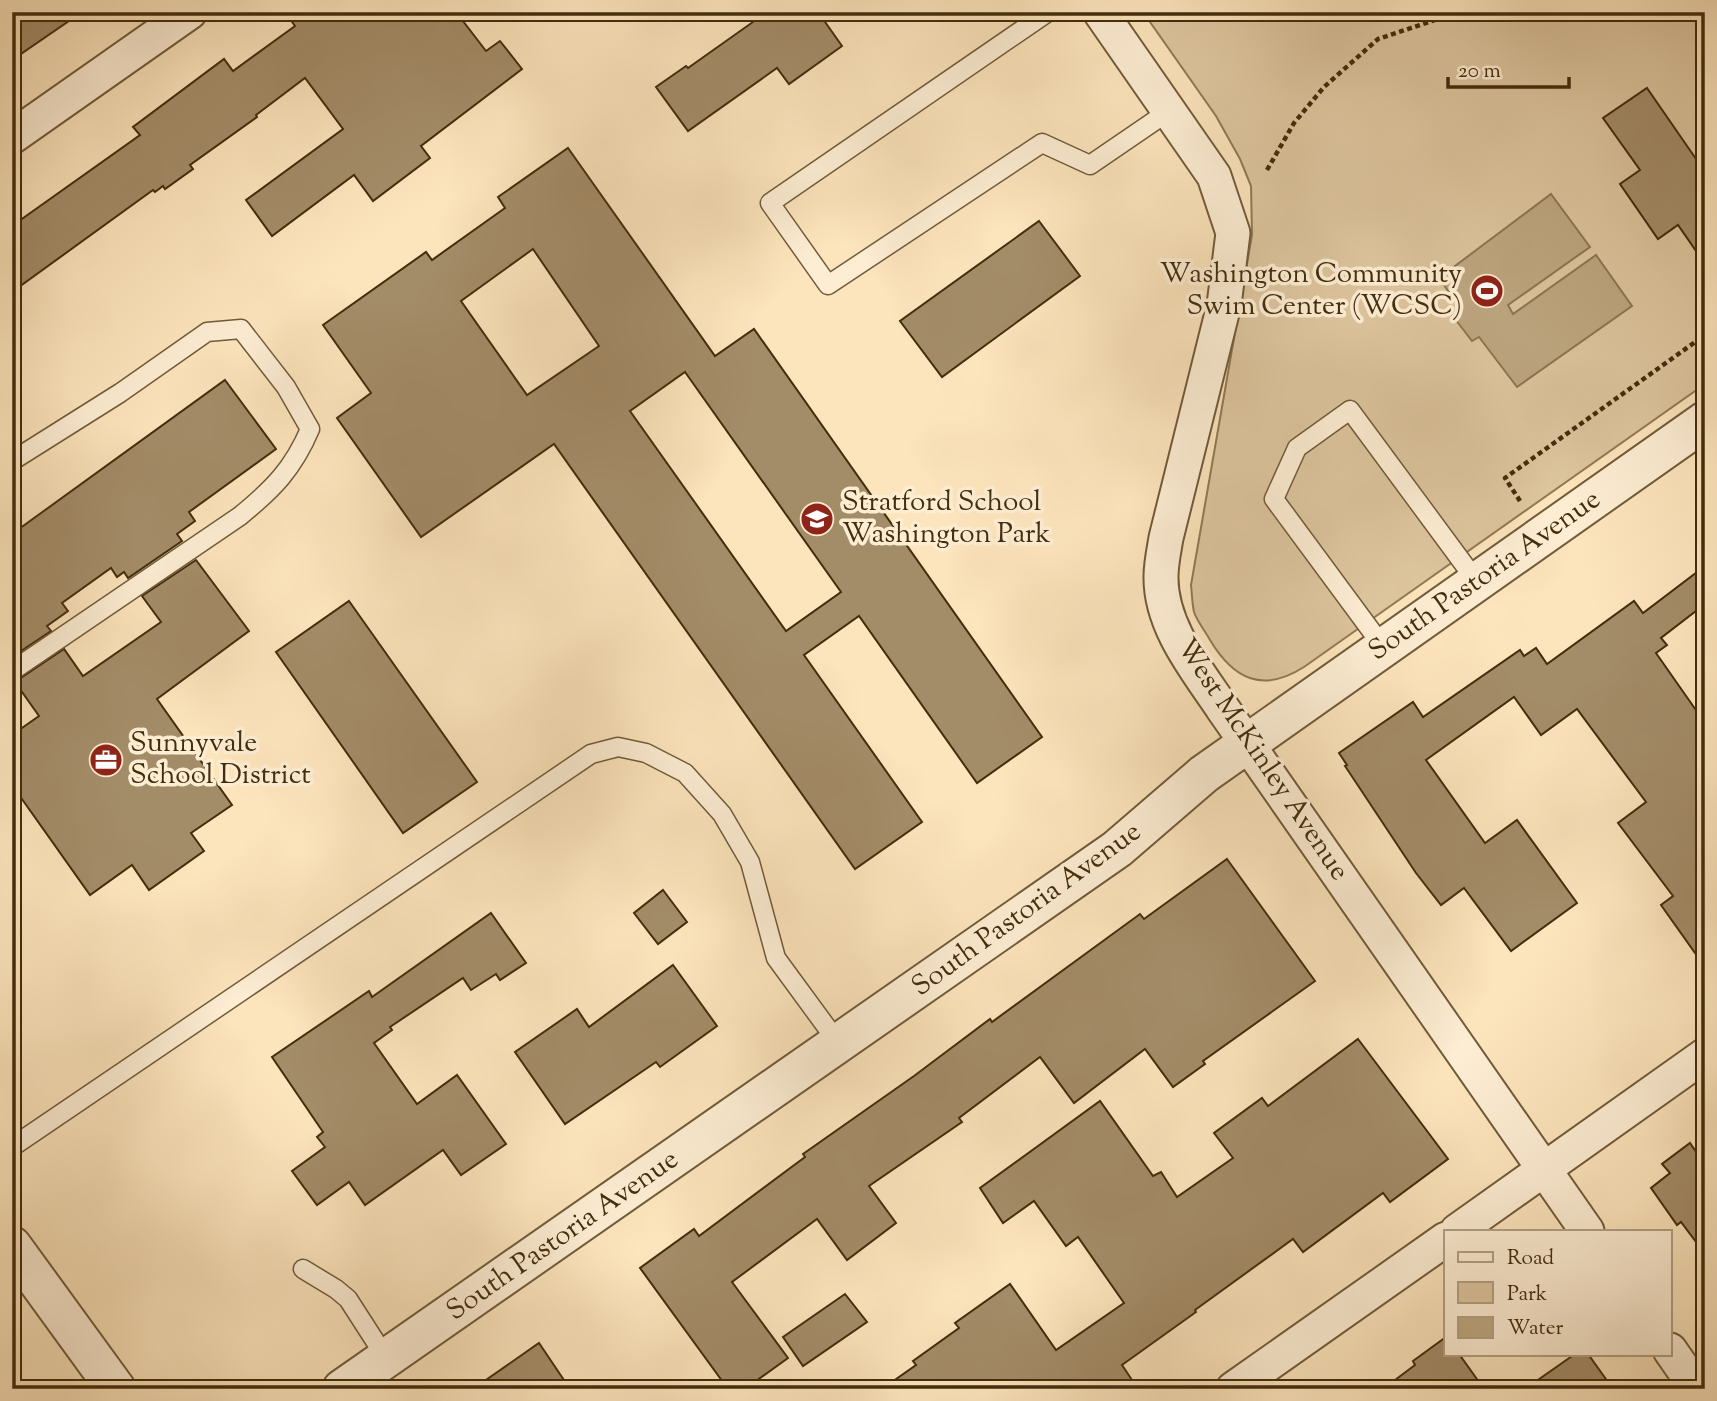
<svg xmlns="http://www.w3.org/2000/svg" width="1717" height="1401" font-family="'Sorts Mill Goudy',serif">
  <style>
    .green { fill: #ddc59e; stroke: #907955; stroke-width: 2 }
    .water { fill: #bda680; stroke: #8c7652; stroke-width: 2 }
    .building { fill: #a38c68; stroke: #432d0c; stroke-width: 2; fill-rule: evenodd }
    .lines { fill: none; stroke-linecap: round; stroke-linejoin: round }
    .service-casing { stroke: #715b38; stroke-width: 21 }
    .minor-casing { stroke: #715b38; stroke-width: 37 }
    .tertiary-casing { stroke: #715b38; stroke-width: 42 }
    .path { stroke: #432d0c; stroke-width: 4.5; stroke-dasharray: 5 3.5; stroke-linecap: butt }
    .service { stroke: #fdedd3; stroke-width: 18 }
    .minor { stroke: #fdedd3; stroke-width: 33 }
    .tertiary { stroke: #fdedd3; stroke-width: 38 }
    .labels { text-anchor: middle; dominant-baseline: central; stroke-width: 7; stroke-linejoin: round; paint-order: stroke }
    .poi-label { font-size: 28px; fill: #432d0c; stroke: #fdedd3; text-anchor: start }
    .street-label { font-size: 28px; fill: #432d0c; stroke: #fdedd3 }
  </style>
  <rect width="100%" height="100%" fill="#fce4bc"/>
  <filter id="stains"><feTurbulence type="fractalNoise" baseFrequency=".00286" numOctaves="4"/><feColorMatrix values="0 0 0 0 .2 0 0 0 0 .09 0 0 0 0 .02 0 0 0 .5 -.17"/></filter>
  <radialGradient id="worn" r=".72"><stop offset=".6" stop-color="#630" stop-opacity="0"/><stop offset="1" stop-color="#630" stop-opacity=".3"/></radialGradient>
  <path class="green" d="M 1143,12 L 1705,12 L 1705,384 L 1304,667 C 1263,693 1234,680 1210,640 C 1205,631 1197,621 1194,612 C 1192,603 1192,593 1191,585 L 1252,235 L 1251,186 L 1240,159 L 1216,116 Z"/>
  <polygon class="water" points="1551,194 1590,247 1508,305 1513,314 1596,255 1632,306 1517,387 1479,337 1472,341 1452,315 1460,308 1439,278"/>
  <g class="building">
    <polygon points="12,12 82,12 12,60"/>
    <polygon points="285,12 456,12 486,51 500,41 522,69 421,146 430,158 373,201 354,175 272,236 246,200 343,129 305,78 256,115 257,117 190,165 193,169 165,189 163,186 155,192 153,190 12,292 12,226 140,135 133,127 224,59 233,71 295,26"/>
    <polygon points="767,12 818,12 842,46 789,84 777,68 688,131 656,87 686,66 688,68"/>
    <polygon points="1647,88 1705,172 1705,264 1678,225 1658,239 1620,184 1640,170 1603,118"/>
    <path d="M 568,148 L 715,356 L 754,329 L 1042,737 L 977,783 L 859,616 L 804,655 L 922,822 L 855,869 L 554,444 L 421,537 L 337,418 L 371,393 L 323,325 L 426,252 L 432,260 L 505,208 L 498,197 ZM 533,249 L 599,346 L 527,395 L 461,301 ZM 685,372 L 841,592 L 786,631 L 630,411 Z"/>
    <polygon points="1039,221 1080,276 942,377 900,321"/>
    <polygon points="225,380 276,449 189,512 195,521 177,534 182,541 128,578 124,572 117,577 111,568 62,603 68,611 47,626 51,631 12,657 12,534"/>
    <polygon points="196,560 249,631 157,699 232,805 191,833 204,851 149,890 132,865 90,895 12,785 12,735 39,716 15,682 64,649 83,676 161,622 142,596"/>
    <polygon points="1705,566 1705,604 1661,638 1667,645 1656,653 1705,723 1705,967 1661,905 1673,896 1618,823 1646,802 1577,709 1541,735 1514,697 1426,760 1485,843 1517,820 1577,903 1511,951 1464,888 1441,905 1416,873 1345,766 1347,765 1339,753 1413,702 1423,717 1520,650 1524,656 1536,648 1547,664 1634,601 1643,613"/>
    <polygon points="349,601 477,782 403,833 276,652"/>
    <polygon points="1227,859 1315,981 1203,1061 1205,1064 1173,1087 1145,1049 1074,1103 1040,1057 959,1118 962,1122 869,1186 896,1223 847,1260 817,1219 732,1282 788,1358 745,1389 728,1389 640,1268 694,1229 699,1236 805,1157 803,1154 914,1076 990,1019 992,1022 1140,914 1144,919"/>
    <polygon points="663,890 687,922 658,944 634,913"/>
    <polygon points="491,913 526,963 500,980 496,974 471,990 463,978 390,1027 392,1030 374,1043 417,1104 457,1075 506,1144 461,1175 443,1150 365,1205 349,1182 317,1205 292,1171 325,1147 317,1137 323,1132 272,1057 369,991 372,997"/>
    <polygon points="673,965 717,1026 660,1067 656,1062 565,1124 515,1052 577,1009 589,1027"/>
    <polygon points="1358,1039 1448,1159 1390,1202 1383,1193 1303,1252 1293,1239 1195,1310 1196,1312 1122,1365 1138,1389 882,1389 916,1365 913,1361 959,1328 955,1323 1010,1284 1056,1350 1124,1303 1078,1237 1066,1246 1034,1201 1003,1223 980,1188 1100,1101 1153,1176 1161,1172 1177,1197 1233,1158 1214,1133 1262,1098 1268,1106"/>
    <polygon points="1690,1143 1697,1153 1705,1147 1705,1254 1681,1222 1677,1225 1651,1188 1670,1173 1662,1164"/>
    <polygon points="845,1294 867,1322 803,1366 783,1337"/>
    <polygon points="1446,1337 1446,1354 1459,1354 1484,1389 1383,1389 1415,1365 1413,1361"/>
    <polygon points="539,1343 570,1389 473,1389"/>
    <polygon points="1575,1354 1588,1354 1613,1389 1525,1389"/>
  </g>
  <g class="lines">
    <defs>
      <g id="service">
        <polyline points="1048,12 770,203 828,285 1042,143 1090,165 1169,111"/>
        <path d="M 12,461 L 120,393 L 207,332 L 241,329 L 286,387 L 310,429 C 293,469 273,489 240,516 L 12,671"/>
        <polyline points="1384,648 1274,499 1297,448 1350,410 1477,582"/>
        <polyline points="12,1147 591,754 618,747 646,753 685,773 722,814 750,862 776,958 839,1044"/>
        <polyline points="303,1269 336,1289 348,1299 386,1358"/>
      </g>
      <g id="minor">
        <path d="M 1100,12 L 1214,176 L 1233,233 L 1224,305 L 1166,538 C 1164,550 1161,564 1161,576 C 1160,626 1197,670 1223,709 L 1587,1231"/>
        <polyline points="12,137 190,12"/>
        <polyline points="1457,1231 1705,1055"/>
        <polyline points="1670,1350 1697,1389"/>
        <polyline points="1233,1389 1446,1239"/>
      </g>
      <g id="tertiary">
        <polyline points="12,1246 116,1389"/>
        <polyline points="342,1389 1117,849 1204,774 1705,421"/>
      </g>
    </defs>
    <use href="#service" class="service-casing"/>
    <use href="#minor" class="minor-casing"/>
    <use href="#tertiary" class="tertiary-casing"/>
    <g class="path">
      <polyline points="1697,12 1705,25"/>
      <polyline points="1267,170 1294,123 1324,87 1378,39 1441,18 1498,12"/>
      <polyline points="1520,501 1505,478 1705,335"/>
    </g>
    <use href="#service" class="service"/>
    <use href="#minor" class="minor"/>
    <use href="#tertiary" class="tertiary"/>
  </g>
  <defs>
    <symbol id="stadium-disc" viewBox="-11 -11 22 22"><circle r="9.5" fill="#8f2418" stroke="#fdedd3"/><path d="M0-5a6.5 5 0 1 0 0 10a6.5 5 0 1 0 0-10ZM-3.5-1.8h7v3.6h-7Z" fill="#fff"/></symbol>
    <symbol id="school-disc" viewBox="-11 -11 22 22"><circle r="9.5" fill="#8f2418" stroke="#fdedd3"/><path d="M0-5L7-2L0 1L-7-2ZM-4 1L0 2.5L4 1V4Q0 6-4 4Z" fill="#fff"/></symbol>
    <symbol id="office-disc" viewBox="-11 -11 22 22"><circle r="9.5" fill="#8f2418" stroke="#fdedd3"/><path d="M-6-3h4V-5.5h4V-3h4V5H-6ZM-1-4.5V-3h2v-1.5ZM-6 0V1H6V0Z" fill="#fff"/></symbol>
  </defs>
  <g fill-rule="evenodd">
    <use href="#stadium-disc" x="1468" y="272" width="38" height="38"/>
    <use href="#school-disc" x="798" y="500" width="38" height="38"/>
    <use href="#office-disc" x="87" y="741" width="38" height="38"/>
  </g>
  <g class="labels">
    <g class="poi-label">
      <text x="1462" y="275" text-anchor="end">Washington Community<tspan x="1462" dy="32">Swim Center (WCSC)</tspan></text>
      <text x="842" y="503">Stratford School<tspan x="842" dy="32">Washington Park</tspan></text>
      <text x="130" y="744">Sunnyvale<tspan x="130" dy="32">School District</tspan></text>
    </g>
    <g class="street-label">
      <text transform="translate(1485 576) rotate(-35)">South Pastoria Avenue</text>
      <text transform="translate(1262 760) rotate(56)">West McKinley Avenue</text>
      <text transform="translate(1027 910) rotate(-36)">South Pastoria Avenue</text>
      <text transform="translate(563 1236) rotate(-35)">South Pastoria Avenue</text>
    </g>
  </g>
  <rect width="1717" height="1401" fill="none" stroke="#fce4bc" stroke-width="42"/>
  <rect x="14" y="14" width="1689" height="1373" fill="none" stroke="#432d0c" stroke-width="3.5"/>
  <rect x="21" y="21" width="1675" height="1359" fill="none" stroke="#432d0c" stroke-width="2"/>
  <rect x="1444" y="1230" width="228" height="126" fill="#fdedd3" stroke="#b3a083" stroke-width="2"/>
  <rect x="1458" y="1252" width="35" height="10" fill="#fdedd3" stroke="#b3a083" stroke-width="2"/>
  <text x="1507" y="1264" font-size="21" fill="#432d0c">Road</text>
  <rect x="1458" y="1282" width="35" height="21" fill="#ddc59e" stroke="#b3a083" stroke-width="2"/>
  <text x="1507" y="1300" font-size="21" fill="#432d0c">Park</text>
  <rect x="1458" y="1317" width="35" height="21" fill="#bda680" stroke="#b3a083" stroke-width="2"/>
  <text x="1507" y="1334" font-size="21" fill="#432d0c">Water</text>
  <path d="M1448 77v10h121v-10" fill="none" stroke="#432d0c" stroke-width="3.5"/>
  <text x="1458" y="77" font-size="21" fill="#432d0c" stroke="#fdedd3" stroke-width="5" paint-order="stroke">20 m</text>
  <rect width="100%" height="100%" filter="url(#stains)"/>
  <rect width="100%" height="100%" fill="url(#worn)"/>
</svg>
